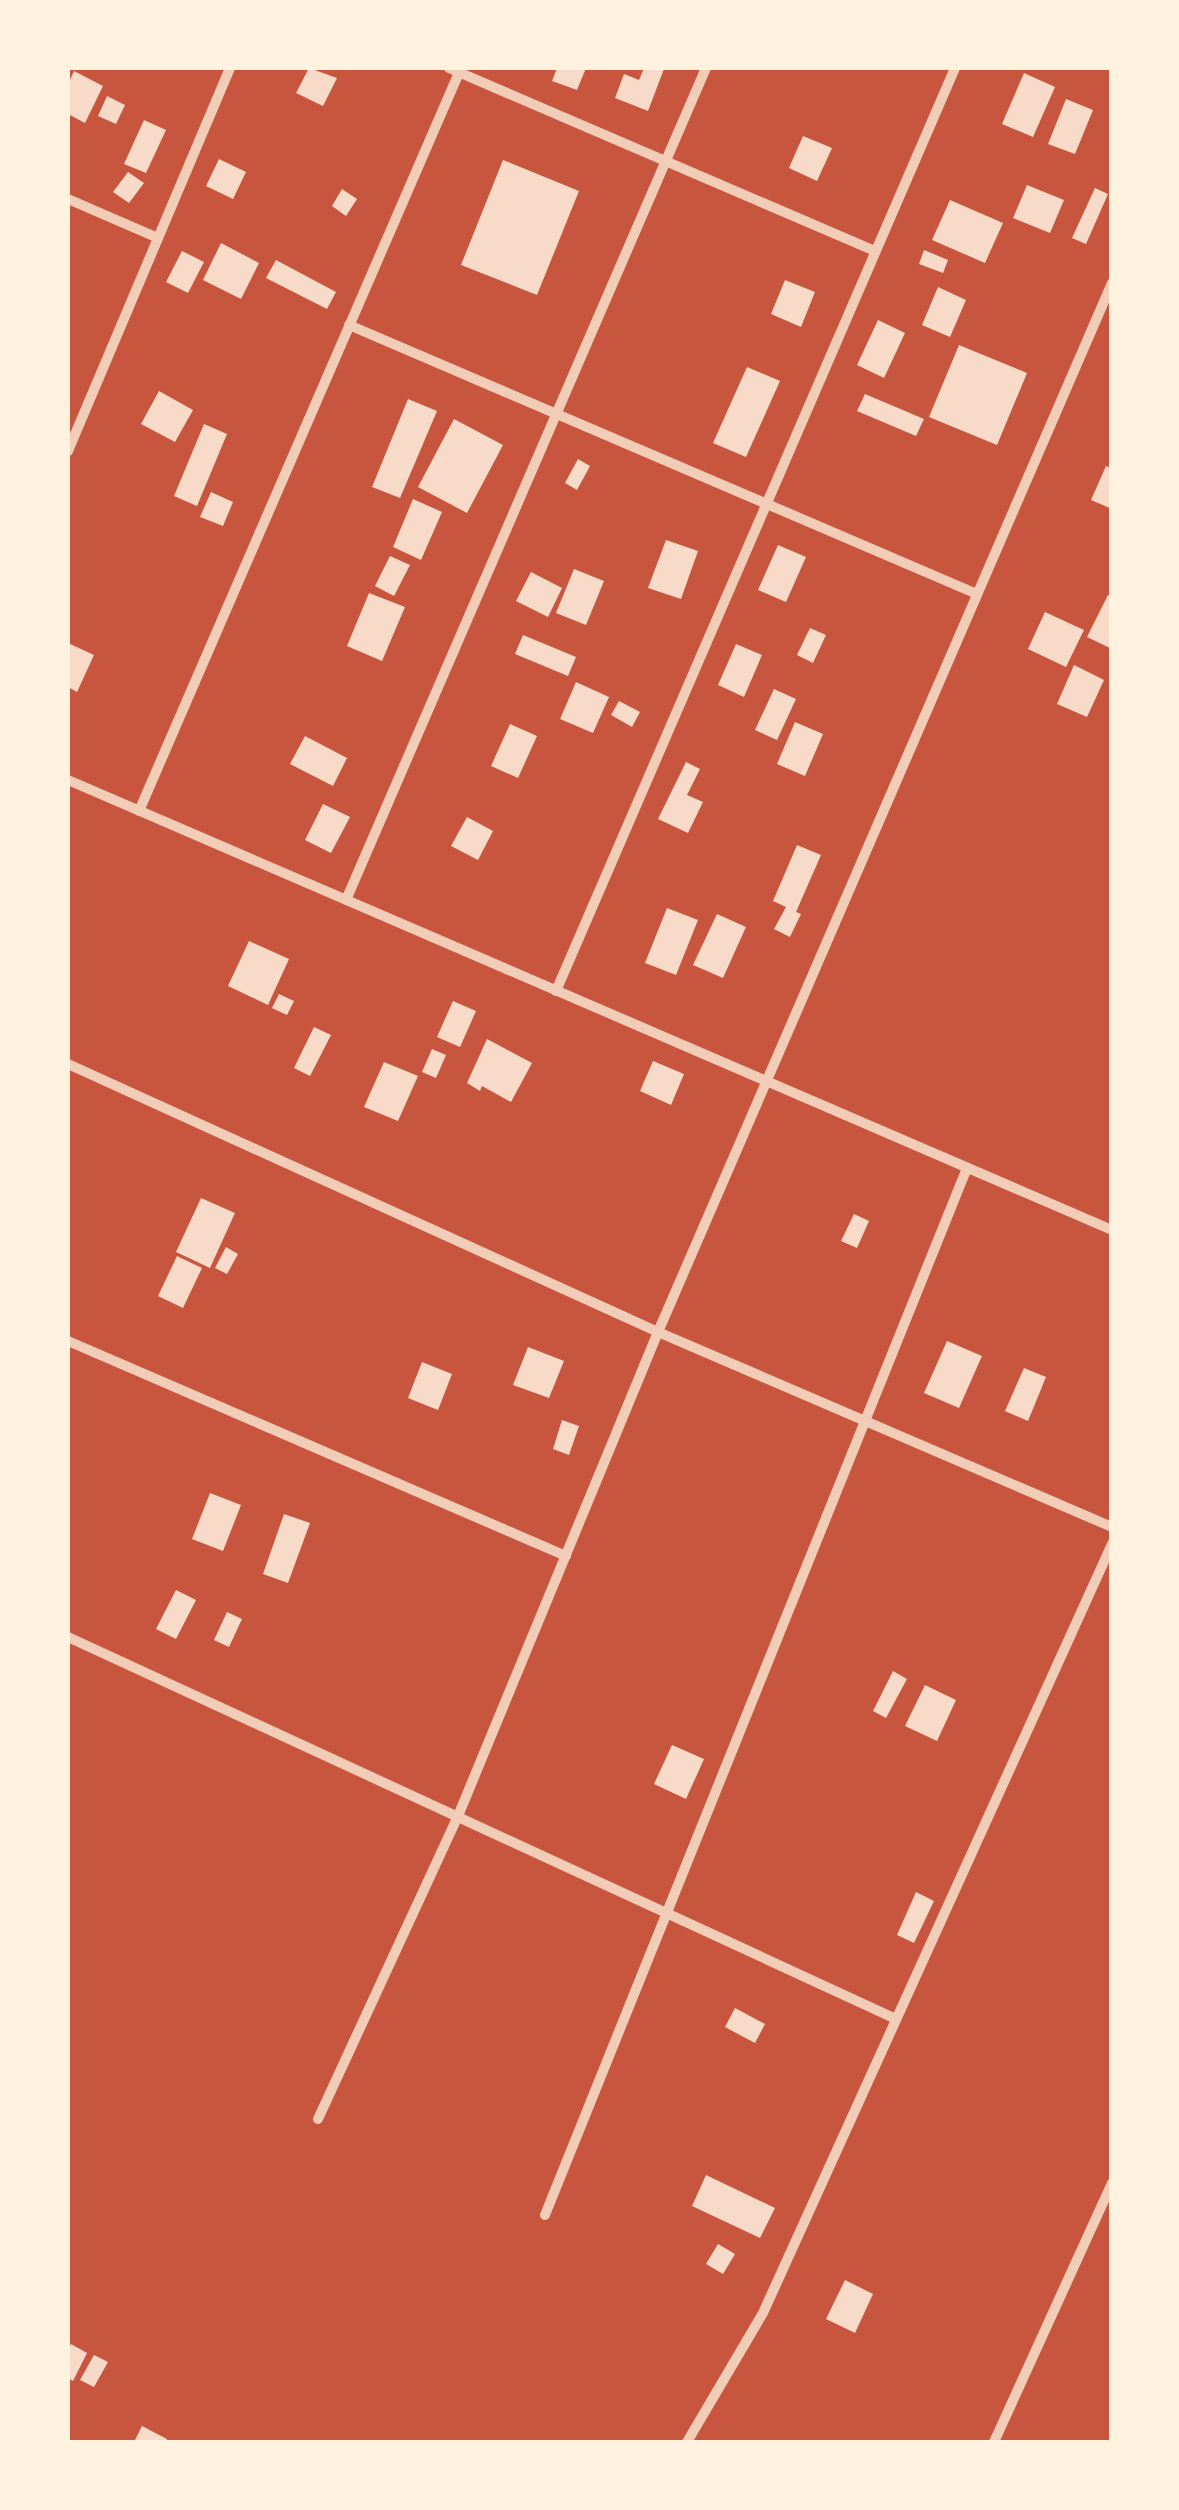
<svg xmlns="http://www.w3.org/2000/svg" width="1179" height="2510" font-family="Commissioner,sans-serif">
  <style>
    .building { fill: #f7dbc8 }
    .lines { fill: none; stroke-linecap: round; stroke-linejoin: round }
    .minor { stroke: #f1ccb7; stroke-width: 10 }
  </style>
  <rect width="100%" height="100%" fill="#c8553d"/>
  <g class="building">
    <polygon points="309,68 337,78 323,106 296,93"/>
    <polygon points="557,68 586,68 577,90 552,81"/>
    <polygon points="644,68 664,69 648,111 615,98 624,74 639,80"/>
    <polygon points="74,71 103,86 85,123 68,114 68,84"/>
    <polygon points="1024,73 1055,87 1033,137 1002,124"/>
    <polygon points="107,96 125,105 116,124 98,116"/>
    <polygon points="1066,99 1093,110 1075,154 1048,144"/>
    <polygon points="144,120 166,130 146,173 124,164"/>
    <polygon points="803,136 832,148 817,181 789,168"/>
    <polygon points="219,159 246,172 233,199 206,186"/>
    <polygon points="503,160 579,191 537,295 461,265"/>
    <polygon points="128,172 144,183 129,203 113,192"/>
    <polygon points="1027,185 1064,200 1050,233 1013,218"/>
    <polygon points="1095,188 1108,194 1086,244 1072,238"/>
    <polygon points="342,189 357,199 346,216 332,206"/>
    <polygon points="950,200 1003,223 985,263 932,240"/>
    <polygon points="221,243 259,263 241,299 203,280"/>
    <polygon points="924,250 948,260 943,273 919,264"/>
    <polygon points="182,251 204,262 188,293 166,282"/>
    <polygon points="276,260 336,292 327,309 266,278"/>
    <polygon points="785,280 815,292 801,327 771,314"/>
    <polygon points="938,287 966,300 950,337 922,325"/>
    <polygon points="878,320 905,333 884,378 857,365"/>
    <polygon points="959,345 1027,373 997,445 929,417"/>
    <polygon points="747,367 780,381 746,457 713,443"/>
    <polygon points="159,391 193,410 175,442 141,424"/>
    <polygon points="865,394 924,419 916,436 857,411"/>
    <polygon points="408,399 437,411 400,498 372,487"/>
    <polygon points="454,419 503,445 467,513 418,487"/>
    <polygon points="204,424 227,434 197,506 174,496"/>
    <polygon points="578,459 590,466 577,490 565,483"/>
    <polygon points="1106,466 1112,469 1112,509 1091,500"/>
    <polygon points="211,492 233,502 223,526 200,517"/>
    <polygon points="413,499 442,512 421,560 393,547"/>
    <polygon points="666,540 698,551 681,599 648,588"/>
    <polygon points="778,545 806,557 786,602 758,590"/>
    <polygon points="390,556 410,565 394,596 375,586"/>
    <polygon points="574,569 604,581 586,625 556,613"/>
    <polygon points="531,572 562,588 548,617 516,601"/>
    <polygon points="369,593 405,607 382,661 347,646"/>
    <polygon points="1108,595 1112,597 1112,649 1087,637"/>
    <polygon points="1045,612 1084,630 1066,667 1028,649"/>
    <polygon points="810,628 826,635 813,663 797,655"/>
    <polygon points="523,635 576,657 568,676 515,654"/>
    <polygon points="68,643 94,655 77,692 68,687"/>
    <polygon points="736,644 762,655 744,697 718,685"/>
    <polygon points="1074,665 1104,680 1087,717 1057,704"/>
    <polygon points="576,682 609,697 593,733 560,719"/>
    <polygon points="774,689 796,699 777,740 755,730"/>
    <polygon points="619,701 640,712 632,727 611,715"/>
    <polygon points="795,722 823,734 805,776 777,764"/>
    <polygon points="510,724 537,736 518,778 491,766"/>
    <polygon points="305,736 347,758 333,786 290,764"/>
    <polygon points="686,762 700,769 687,795 703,802 688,833 658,819"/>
    <polygon points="323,804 350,817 331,853 305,840"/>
    <polygon points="467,817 493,831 478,860 451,846"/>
    <polygon points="797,845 821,855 796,912 801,914 790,937 774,929 786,907 773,901"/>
    <polygon points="667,908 698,920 676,975 645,963"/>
    <polygon points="717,914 746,927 723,978 693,965"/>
    <polygon points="249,941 289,959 268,1005 228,986"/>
    <polygon points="279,994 294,1001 287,1015 272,1008"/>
    <polygon points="453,1001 476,1011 460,1047 437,1037"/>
    <polygon points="314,1027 331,1035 310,1076 294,1068"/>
    <polygon points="487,1039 532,1063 511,1102 482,1086 480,1091 467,1083"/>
    <polygon points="432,1049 446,1055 436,1078 422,1072"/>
    <polygon points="653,1061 684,1074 671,1105 640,1091"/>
    <polygon points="384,1062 418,1076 398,1121 364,1107"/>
    <polygon points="201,1198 235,1213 210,1268 176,1252"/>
    <polygon points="854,1214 869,1221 857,1248 841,1241"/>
    <polygon points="226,1247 238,1254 227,1274 215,1268"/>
    <polygon points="177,1256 202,1268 183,1308 158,1296"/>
    <polygon points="947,1341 982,1356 959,1408 924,1393"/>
    <polygon points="528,1347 564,1361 549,1398 513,1385"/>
    <polygon points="422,1362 452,1374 438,1410 408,1398"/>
    <polygon points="1024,1368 1046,1377 1028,1421 1005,1411"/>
    <polygon points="562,1420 579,1426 569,1455 553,1449"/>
    <polygon points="210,1493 241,1505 223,1551 192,1539"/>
    <polygon points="284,1514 310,1523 288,1583 263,1574"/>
    <polygon points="176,1590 196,1600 176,1639 156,1629"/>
    <polygon points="227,1612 242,1619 229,1647 214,1640"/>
    <polygon points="893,1671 907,1679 886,1718 873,1711"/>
    <polygon points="925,1685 956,1700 937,1741 905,1726"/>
    <polygon points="672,1745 704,1759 686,1799 654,1784"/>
    <polygon points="916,1892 934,1901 914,1943 897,1935"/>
    <polygon points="735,2008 765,2024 755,2043 725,2027"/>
    <polygon points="706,2175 775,2208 760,2238 692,2206"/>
    <polygon points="718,2244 735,2254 723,2274 706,2264"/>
    <polygon points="845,2280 873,2294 855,2333 826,2319"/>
    <polygon points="71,2344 87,2353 73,2381 68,2378 68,2350"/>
    <polygon points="94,2355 108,2362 94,2387 80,2380"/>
    <polygon points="142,2426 167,2439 166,2442 134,2442"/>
  </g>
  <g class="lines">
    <g class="minor">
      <polyline points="449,68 875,251"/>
      <polyline points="68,199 158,238"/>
      <polyline points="349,325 977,594"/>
      <polyline points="68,451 230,68"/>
      <polyline points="68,780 1112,1230"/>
      <polyline points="139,811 461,68"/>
      <polyline points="346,900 706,68"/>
      <polyline points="556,991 955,68"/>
      <polyline points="68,1064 658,1332 1112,1527"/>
      <polyline points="68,1341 566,1556"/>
      <polyline points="68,1637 896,2019"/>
      <polyline points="318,2119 458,1816 658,1332 1112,283"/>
      <polyline points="545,2215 967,1168"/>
      <polyline points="687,2442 763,2313 1112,1544"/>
      <polyline points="994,2442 1112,2183"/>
    </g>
  </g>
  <rect width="1179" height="2510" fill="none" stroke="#fff3e0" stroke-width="140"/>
</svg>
